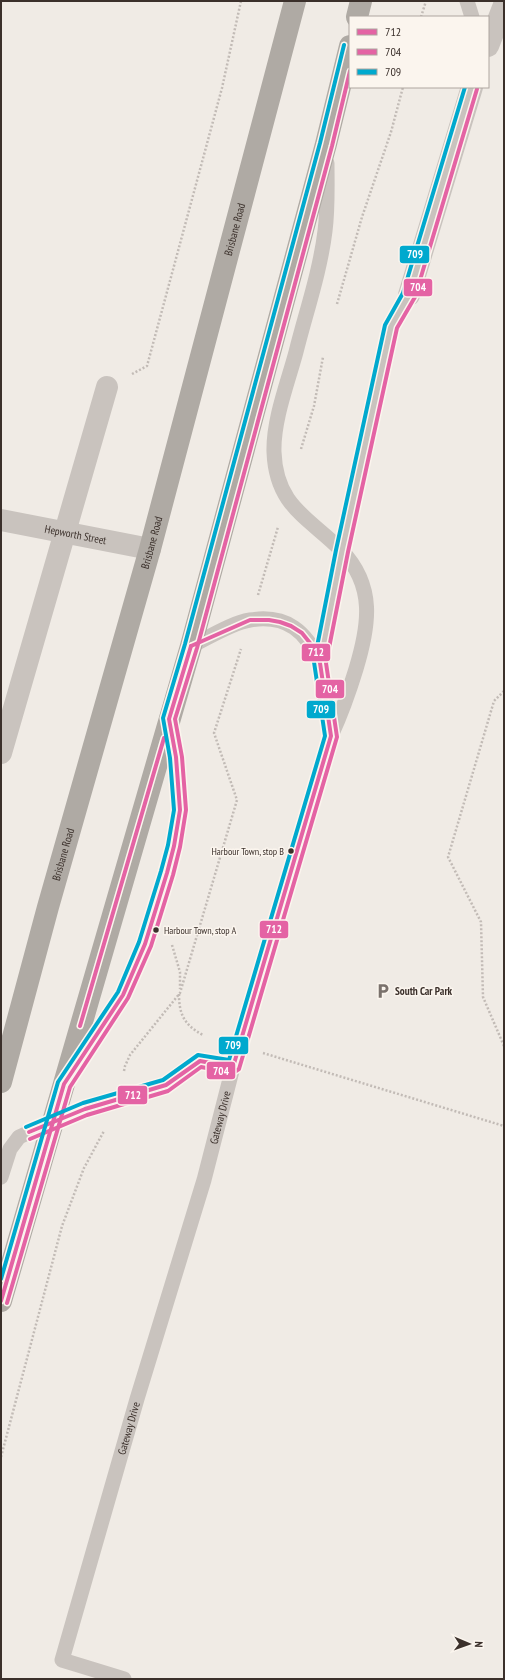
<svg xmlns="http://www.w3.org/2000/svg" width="505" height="1680" font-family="'PT Sans Narrow',sans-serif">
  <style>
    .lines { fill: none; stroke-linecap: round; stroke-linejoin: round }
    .path { stroke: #c2bbb6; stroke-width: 2.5; stroke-dasharray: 2 2; stroke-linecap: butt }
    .lane { stroke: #c9c3be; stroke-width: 15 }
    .street { stroke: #c9c3be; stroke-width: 22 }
    .highway { stroke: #afaaa4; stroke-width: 22 }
    .bus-1-casing { stroke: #fbf5ee; stroke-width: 7 }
    .bus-2-casing { stroke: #fbf5ee; stroke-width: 7 }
    .bus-3-casing { stroke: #fbf5ee; stroke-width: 7 }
    .bus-1 { stroke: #e463a4; stroke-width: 4 }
    .bus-2 { stroke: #e463a4; stroke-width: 4 }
    .bus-3 { stroke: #00a9ce; stroke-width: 4 }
    .bus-dot { fill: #3b302b; stroke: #fbf5ee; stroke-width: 1.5 }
    .labels { text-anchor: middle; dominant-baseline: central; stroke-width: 3; stroke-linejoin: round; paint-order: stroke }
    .bus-label { font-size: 10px; fill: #3b302b; stroke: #fbf5ee; text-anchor: end }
    .street-label { font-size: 11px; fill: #3b302b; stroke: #fbf5ee }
    .poi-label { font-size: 11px; font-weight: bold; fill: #3b302b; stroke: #fbf5ee; text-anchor: start }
    .line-badge { stroke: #fbf5ee; stroke-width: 1.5 }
    .badge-label { font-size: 11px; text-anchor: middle; font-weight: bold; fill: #fff }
  </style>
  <rect width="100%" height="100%" fill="#f0ebe5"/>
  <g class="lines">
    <g class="path">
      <polyline points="421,17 426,1"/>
      <polyline points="337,304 362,217 391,132 403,87"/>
      <polyline points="132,374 147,366 222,88 241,1"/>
      <polyline points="301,449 314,406 323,357"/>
      <polyline points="258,595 278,527"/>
      <polyline points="504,691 494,701 448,857 481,922 483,997 504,1046"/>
      <polyline points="172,945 180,972 180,989"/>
      <path d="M 179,994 C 179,1014 184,1025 203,1035"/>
      <polyline points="263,1053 504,1126"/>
      <polyline points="124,1071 125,1066 130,1055 180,993 237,800 214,733 241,649"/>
      <polyline points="1,1457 62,1226 84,1168 104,1131"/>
    </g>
    <g class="lane">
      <polyline points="467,1 472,17"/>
      <path d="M 327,163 C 327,185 328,208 325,231 C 320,272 306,312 296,352 C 288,382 273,420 274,452 C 276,506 308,517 341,550 C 376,586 369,626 356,669 C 349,692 341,714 331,736"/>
      <path d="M 191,646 C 208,638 231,623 250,620 C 287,614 307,632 320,663"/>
      <polyline points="73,1069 123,995 145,944 167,873 174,846 180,810 176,757 170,726"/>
      <polyline points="1,1177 10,1149 19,1137 52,1122 85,1109 166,1085 200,1061 233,1067"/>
      <path id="s1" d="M 124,1679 L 62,1660 L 137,1399 L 204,1180 L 233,1067 L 331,736 L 320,663 L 342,551 L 391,326 L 409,295"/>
    </g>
    <g class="street">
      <polyline points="488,46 504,5"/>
      <polyline points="409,295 472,87"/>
      <path id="s2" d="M 1,520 L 150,549"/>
      <polyline points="1,753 107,387"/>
    </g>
    <g class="highway">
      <polyline points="357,17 361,1"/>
      <path id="s3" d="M 1,1082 L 48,907 L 150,549 L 295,1"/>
      <polyline points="1,1301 191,646 326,144 350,46"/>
    </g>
    <defs>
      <g id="bus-1">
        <polyline points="191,646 250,620 269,620 280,622 291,626 302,633 314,648 320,663 331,736 233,1067"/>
        <polyline points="80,1026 164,738"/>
        <polyline points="29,1132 85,1109 166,1085 200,1061 233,1067"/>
        <polyline points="1,1301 64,1084 123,995 145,944 167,873 174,846 180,810 176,757 169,719 191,646"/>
      </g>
      <g id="bus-2">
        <polyline points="30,1139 87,1115 168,1091 201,1067 233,1073 239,1069 337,737 326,663 348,552 397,328 415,297 477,89"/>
        <polyline points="7,1303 70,1087 128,998 151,946 173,875 180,847 186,810 182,757 175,719 197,648 332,146 350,71"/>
      </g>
      <g id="bus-3">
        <polyline points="26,1127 83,1103 163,1080 198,1055 229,1060 325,736 314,662 336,550 385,325 403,293 465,87"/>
        <polyline points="1,1279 58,1082 118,992 139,942 161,871 168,845 174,810 170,758 163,718 185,644 320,143 344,45"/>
      </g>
    </defs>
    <use href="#bus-1" class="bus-1-casing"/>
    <use href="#bus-2" class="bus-2-casing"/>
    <use href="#bus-3" class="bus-3-casing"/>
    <use href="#bus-1" class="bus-1"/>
    <use href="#bus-2" class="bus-2"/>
    <use href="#bus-3" class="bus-3"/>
  </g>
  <defs>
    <symbol id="parking-bare" viewBox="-9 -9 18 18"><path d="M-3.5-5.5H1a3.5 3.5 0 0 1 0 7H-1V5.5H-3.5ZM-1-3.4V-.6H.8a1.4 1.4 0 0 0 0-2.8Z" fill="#7a716c" stroke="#fbf5ee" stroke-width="2.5" paint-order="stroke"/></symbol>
  </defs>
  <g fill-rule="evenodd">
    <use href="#parking-bare" x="372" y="980" width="22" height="22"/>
  </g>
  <g class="bus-dot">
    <circle cx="291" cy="851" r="3.5"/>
    <circle cx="156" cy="930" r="3.5"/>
  </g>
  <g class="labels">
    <g class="bus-label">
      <text x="284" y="851">Harbour Town, stop B</text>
      <text x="164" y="930" text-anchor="start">Harbour Town, stop A</text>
    </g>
    <g class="street-label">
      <text stroke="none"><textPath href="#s3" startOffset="884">Brisbane Road</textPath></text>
      <text stroke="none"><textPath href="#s2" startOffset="76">Hepworth Street</textPath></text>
      <text stroke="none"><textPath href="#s3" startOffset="560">Brisbane Road</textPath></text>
      <text stroke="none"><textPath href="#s3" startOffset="236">Brisbane Road</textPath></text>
      <text stroke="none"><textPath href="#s1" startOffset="630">Gateway Drive</textPath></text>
      <text stroke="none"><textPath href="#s1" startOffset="306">Gateway Drive</textPath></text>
    </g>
    <g class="poi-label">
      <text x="395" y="991">South Car Park</text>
    </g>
  </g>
  <g class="line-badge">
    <rect x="399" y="245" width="31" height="19" rx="4" fill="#00a9ce"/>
    <rect x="403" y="278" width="30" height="19" rx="4" fill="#e463a4"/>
    <rect x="301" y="643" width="30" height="19" rx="4" fill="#e463a4"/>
    <rect x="315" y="679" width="30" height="20" rx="4" fill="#e463a4"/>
    <rect x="306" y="700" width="30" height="19" rx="4" fill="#00a9ce"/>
    <rect x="259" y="920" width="30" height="19" rx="4" fill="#e463a4"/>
    <rect x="218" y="1036" width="31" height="19" rx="4" fill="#00a9ce"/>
    <rect x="206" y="1061" width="30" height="19" rx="4" fill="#e463a4"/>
    <rect x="117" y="1085" width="31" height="20" rx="4" fill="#e463a4"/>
  </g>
  <g class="badge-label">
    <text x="415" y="258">709</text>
    <text x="418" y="291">704</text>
    <text x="316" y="656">712</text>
    <text x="330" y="693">704</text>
    <text x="321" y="713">709</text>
    <text x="274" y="933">712</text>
    <text x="233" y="1049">709</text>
    <text x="221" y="1075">704</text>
    <text x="133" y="1099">712</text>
  </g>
  <rect width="505" height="1680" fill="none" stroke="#3b302b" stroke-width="4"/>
  <rect x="349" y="16" width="140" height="72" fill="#fbf5ee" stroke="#aea6a0"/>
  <rect x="357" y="29" width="20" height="6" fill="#e463a4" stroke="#aea6a0"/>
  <text x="385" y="36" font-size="12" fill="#3b302b">712</text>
  <rect x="357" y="49" width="20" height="6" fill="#e463a4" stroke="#aea6a0"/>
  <text x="385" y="56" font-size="12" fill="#3b302b">704</text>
  <rect x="357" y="69" width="20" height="6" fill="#00a9ce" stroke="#aea6a0"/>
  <text x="385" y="76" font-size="12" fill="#3b302b">709</text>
  <g transform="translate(469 1644) rotate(92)" stroke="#fbf5ee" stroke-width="3" paint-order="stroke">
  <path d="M0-3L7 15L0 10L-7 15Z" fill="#3b302b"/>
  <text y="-6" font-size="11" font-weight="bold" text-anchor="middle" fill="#3b302b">N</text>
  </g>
</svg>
